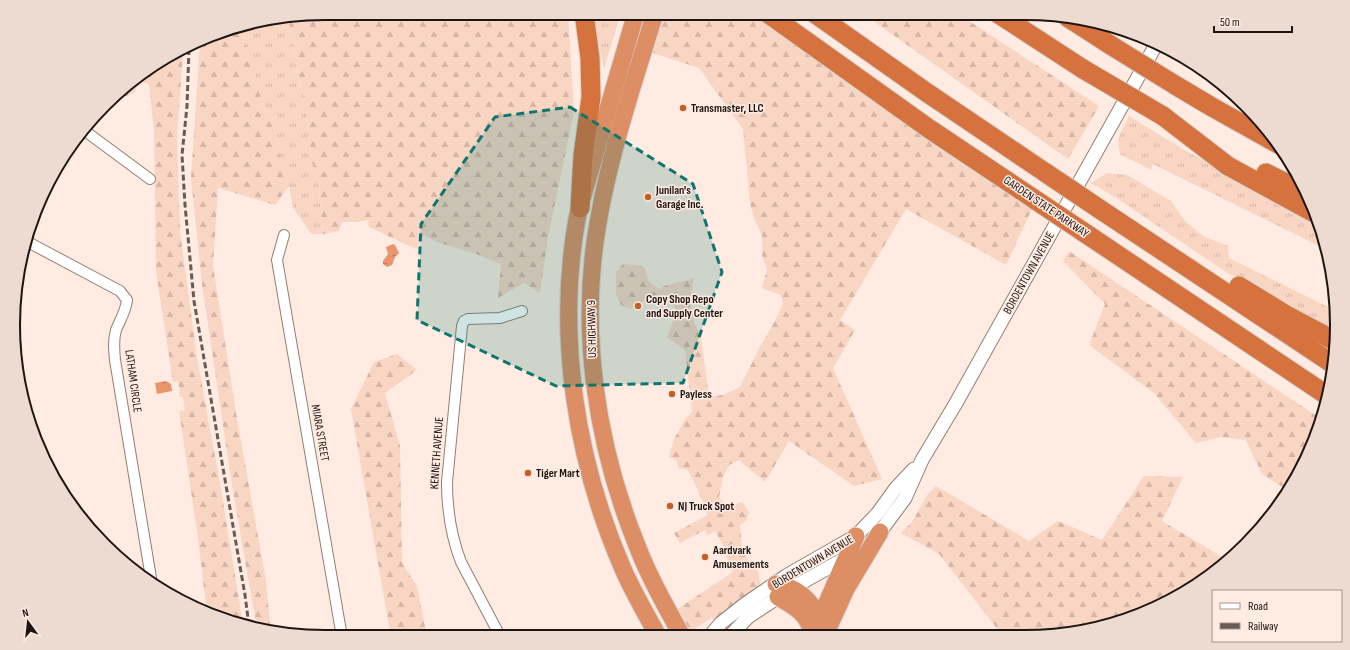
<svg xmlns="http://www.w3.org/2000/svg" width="1350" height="650" font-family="'Sofia Sans Condensed',sans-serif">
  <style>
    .grass { fill: url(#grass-tufts) }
    .forest { fill: url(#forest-firs) }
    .water { fill: url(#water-ripples) }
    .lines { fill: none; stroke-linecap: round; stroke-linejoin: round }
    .minor-casing { stroke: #947e74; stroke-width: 12 }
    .tertiary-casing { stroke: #947e74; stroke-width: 15 }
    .trunk-casing { stroke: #d6d5d4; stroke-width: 19 }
    .motorway-casing { stroke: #d6d5d4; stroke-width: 21 }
    .minor { stroke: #fff; stroke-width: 10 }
    .tertiary { stroke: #fff; stroke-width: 13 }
    .trunk { stroke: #de8e64; stroke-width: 17 }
    .motorway { stroke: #d5723e; stroke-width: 19 }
    .rail { stroke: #675b55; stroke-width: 3; stroke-dasharray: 6 3; stroke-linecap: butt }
    .motorway-bridge-casing { stroke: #d6d5d4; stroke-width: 21; stroke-linecap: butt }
    .motorway-bridge { stroke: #d5723e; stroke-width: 19 }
    .marked { fill: #0f766e; fill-opacity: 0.2; stroke: #0f766e; stroke-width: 3; stroke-dasharray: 8 5; stroke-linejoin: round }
    .poi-dot { fill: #c36029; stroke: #ffebe2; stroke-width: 1.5 }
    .labels { text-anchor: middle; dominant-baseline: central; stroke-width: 3; stroke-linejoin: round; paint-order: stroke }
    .poi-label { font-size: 12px; font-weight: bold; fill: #1d1511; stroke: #ffebe2; text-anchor: start }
    .street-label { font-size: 12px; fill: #1d1511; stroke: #ffebe2 }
    .rim { fill: none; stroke: #1d1511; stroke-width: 2 }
  </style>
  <defs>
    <pattern id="grass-tufts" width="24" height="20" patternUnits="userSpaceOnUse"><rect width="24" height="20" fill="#f9d5c4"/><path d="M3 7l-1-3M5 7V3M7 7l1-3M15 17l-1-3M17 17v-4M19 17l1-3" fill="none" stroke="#d5b6a7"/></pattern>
    <pattern id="forest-firs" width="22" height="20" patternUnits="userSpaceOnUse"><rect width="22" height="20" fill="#f9d5c4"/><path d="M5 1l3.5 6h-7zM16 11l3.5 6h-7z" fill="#d5b6a7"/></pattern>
    <pattern id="water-ripples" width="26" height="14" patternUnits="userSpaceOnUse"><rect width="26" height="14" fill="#ea956c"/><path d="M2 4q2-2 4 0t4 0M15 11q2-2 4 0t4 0" fill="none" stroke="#bd7857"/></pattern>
  </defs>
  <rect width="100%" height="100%" fill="#ffebe2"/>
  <g class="grass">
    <polygon points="592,13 621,13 604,68"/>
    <polygon points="288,19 296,57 298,77 306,99 311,154 313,167 318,176 323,234 311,234 293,207 289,186 282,166 272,116 264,108 244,38 243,27"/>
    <polygon points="1129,116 1184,150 1317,219 1327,250 1153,164 1151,170 1120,154 1118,139"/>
    <polygon points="1107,173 1127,175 1171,201 1185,221 1203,236 1228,246 1229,258 1336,311 1336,332 1226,272 1115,197 1091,183"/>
  </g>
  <g class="forest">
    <polygon points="325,13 568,13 574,111 548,237 540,293 524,283 498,298 501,264 476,254 437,242 424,235 416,249 369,227 368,220 357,222 342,222 339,231 323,234 318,176 313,167 311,154 306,99 298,77 296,57 288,19"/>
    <path d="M 655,13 L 767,13 L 1037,201 L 1030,213 L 1006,265 L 906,209 L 840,320 L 855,330 L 833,368 L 882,479 L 854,486 L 789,441 L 765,482 L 739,460 L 729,465 L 723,477 L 719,497 L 727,507 L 742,502 L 749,512 L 746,521 L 740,525 L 742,550 L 749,561 L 758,571 L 762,593 L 721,623 L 711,618 L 684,636 L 670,614 L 733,572 L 724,551 L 726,550 L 715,531 L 708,535 L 705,530 L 680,543 L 674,533 L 708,515 L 697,488 L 688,470 L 679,468 L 676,460 L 669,457 L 674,439 L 686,418 L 692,412 L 685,350 L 667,337 L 677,312 L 673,304 L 665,295 L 650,296 L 631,309 L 621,305 L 616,294 L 616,272 L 623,264 L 638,265 L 645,268 C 649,280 647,284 661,289 L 664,286 L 694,278 L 690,300 L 694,322 L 701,339 L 709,397 L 723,395 L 740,387 L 761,345 L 776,319 L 783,303 L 781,295 L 762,288 L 767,270 L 762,255 L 762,236 L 755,220 L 750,204 L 743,129 L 699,68 L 644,50 Z"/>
    <polygon points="862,13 957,13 1099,106 1068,159"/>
    <polygon points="243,27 244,38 264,108 272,116 282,166 289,186 275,205 218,188 213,266 237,419 265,575 271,632 257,629 232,485 202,284 191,178 200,43 224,30"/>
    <polygon points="1172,51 1199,66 1215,80 1170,56"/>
    <polygon points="183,52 177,136 180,232 197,357 222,495 243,625 207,614 198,538 179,411 185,410 183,397 180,397 179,392 180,392 178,381 173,382 156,271 154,131 149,84 138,81 135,92 127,96 119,95 135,78"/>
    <polygon points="1069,251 1321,419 1313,445 1287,490 1262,474 1246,440 1221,437 1196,443 1154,393 1089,345 1105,304 1063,261"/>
    <polygon points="397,354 417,370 385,393 400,446 402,563 417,586 427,637 391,637 351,409 374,362"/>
    <polygon points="1144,476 1183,477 1162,521 1227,560 1215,572 1145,613 1066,634 1002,635 939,554 901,533 912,522 928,494 936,486 1029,541 1058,521 1102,540"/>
  </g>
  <g class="water">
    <polygon points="393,244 395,245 399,253 395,257 392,265 387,267 383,264 383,261 388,254 386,247"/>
    <polygon points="166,381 171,384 172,391 157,394 155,383"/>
  </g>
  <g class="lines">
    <defs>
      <g id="minor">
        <polyline points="85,131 150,179"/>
        <polyline points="284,235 277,260 342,637"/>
        <path d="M 26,241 L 120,291 L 127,300 C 126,311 120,320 116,330 C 113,340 114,350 115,360 L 152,584"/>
        <path d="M 500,636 L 461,562 C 451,536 447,510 447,482 L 462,326 L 464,321 L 468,319 L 500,318 L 522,311"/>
      </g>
      <g id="tertiary">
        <polyline points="874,537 880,532 905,498 922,460 956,403 1157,43"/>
        <polyline points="710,636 721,623 745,604 786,576 856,536 878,513 896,488 914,469"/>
        <polyline points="730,636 748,617 792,588 849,556"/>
      </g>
      <g id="trunk">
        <path d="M 636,13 C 623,59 609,104 596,150 C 590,173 582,196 577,219 C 556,336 576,461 623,569 C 633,592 646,614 658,636"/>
        <path d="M 655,13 C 634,82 610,152 598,223 C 579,330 596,443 636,543 C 648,575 665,605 682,636"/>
        <path d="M 776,584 C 802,587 816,608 827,631"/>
        <path d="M 778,597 C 796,607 808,614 813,635"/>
        <polyline points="826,605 856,536"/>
        <polyline points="825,635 846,589 880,532"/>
      </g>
      <g id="motorway">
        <polyline points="767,13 928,128 1037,201"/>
        <polyline points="814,13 926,92 1046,173"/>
        <polyline points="997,13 1083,69"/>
        <polyline points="1067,17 1112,46"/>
        <polyline points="1175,85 1212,107 1278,144"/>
        <polyline points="1163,116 1228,166 1316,214"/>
        <polyline points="1266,173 1306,193"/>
        <polyline points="580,208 583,155 591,97 590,58 584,13"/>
        <polyline points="1101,210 1333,364"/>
        <polyline points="1082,231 1328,396"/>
        <polyline points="1239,286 1288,316 1335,341"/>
      </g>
    </defs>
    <use href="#minor" class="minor-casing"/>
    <use href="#tertiary" class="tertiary-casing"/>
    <use href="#trunk" class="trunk-casing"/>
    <use href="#motorway" class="motorway-casing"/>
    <use href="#minor" class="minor"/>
    <use href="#tertiary" class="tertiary"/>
    <use href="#trunk" class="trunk"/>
    <use href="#motorway" class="motorway"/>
    <polyline class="rail" points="189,49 187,106 182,155 185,205 194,301 245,595 249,626"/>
    <defs>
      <g id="motorway-bridge">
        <polyline points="1112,46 1175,85"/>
        <polyline points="1083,69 1163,116"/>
        <polyline points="1046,173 1101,210"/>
        <polyline points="1037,201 1082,231"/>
      </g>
    </defs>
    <use href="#motorway-bridge" class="motorway-bridge-casing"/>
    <use href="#motorway-bridge" class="motorway-bridge"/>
  </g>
  <path class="marked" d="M 570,107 L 693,184 L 722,272 L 683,383 L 556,386 L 417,320 L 421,224 L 495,117 Z"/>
  <g class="poi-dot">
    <circle cx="683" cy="108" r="4"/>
    <circle cx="648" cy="197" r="4"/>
    <circle cx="638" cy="306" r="4"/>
    <circle cx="672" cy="394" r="4"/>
    <circle cx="528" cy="473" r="4"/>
    <circle cx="670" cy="506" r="4"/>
    <circle cx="705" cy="557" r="4"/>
  </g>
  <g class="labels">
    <g class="poi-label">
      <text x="691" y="108">Transmaster, LLC</text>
      <text x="656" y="190">Junilan's<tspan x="656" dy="14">Garage Inc.</tspan></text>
      <text x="646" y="299">Copy Shop Repo<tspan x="646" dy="14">and Supply Center</tspan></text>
      <text x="680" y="394">Payless</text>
      <text x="536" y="473">Tiger Mart</text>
      <text x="678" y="506">NJ Truck Spot</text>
      <text x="713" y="550">Aardvark<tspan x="713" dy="14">Amusements</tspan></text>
    </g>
    <g class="street-label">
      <text transform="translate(1046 207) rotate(34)">GARDEN STATE PARKWAY</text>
      <text transform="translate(1029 273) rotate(-61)">BORDENTOWN AVENUE</text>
      <text transform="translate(592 329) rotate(-91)">US HIGHWAY 9</text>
      <text transform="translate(133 381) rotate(82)">LATHAM CIRCLE</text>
      <text transform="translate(320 433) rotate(80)">MIARA STREET</text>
      <text transform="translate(437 453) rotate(-86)">KENNETH AVENUE</text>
      <text transform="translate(813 562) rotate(-31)">BORDENTOWN AVENUE</text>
    </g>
  </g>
  <path d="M0 0H1350V650H0ZM325 20H1025A305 305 0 0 1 1330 325V325A305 305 0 0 1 1025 630H325A305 305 0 0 1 20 325V325A305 305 0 0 1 325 20Z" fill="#eddad1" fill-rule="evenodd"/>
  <path class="rim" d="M325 20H1025A305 305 0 0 1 1330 325V325A305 305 0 0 1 1025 630H325A305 305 0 0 1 20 325V325A305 305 0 0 1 325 20Z"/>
  <rect x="1212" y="590" width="130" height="52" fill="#ffebe2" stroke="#a5958e"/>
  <rect x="1220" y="603" width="20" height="6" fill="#ffffff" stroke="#a5958e"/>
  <text x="1248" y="610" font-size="12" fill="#1d1511">Road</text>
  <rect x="1220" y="623" width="20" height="6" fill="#675b55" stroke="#a5958e"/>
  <text x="1248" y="630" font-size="12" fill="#1d1511">Railway</text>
  <g transform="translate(28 622) rotate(345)" stroke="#ffebe2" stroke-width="3" paint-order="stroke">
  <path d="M0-3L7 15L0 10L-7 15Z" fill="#1d1511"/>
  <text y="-6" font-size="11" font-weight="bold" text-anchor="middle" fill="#1d1511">N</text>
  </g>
  <path d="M1214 26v6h78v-6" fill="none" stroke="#1d1511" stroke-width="2"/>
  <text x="1220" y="26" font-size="12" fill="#1d1511" stroke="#ffebe2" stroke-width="3" paint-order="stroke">50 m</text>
</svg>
